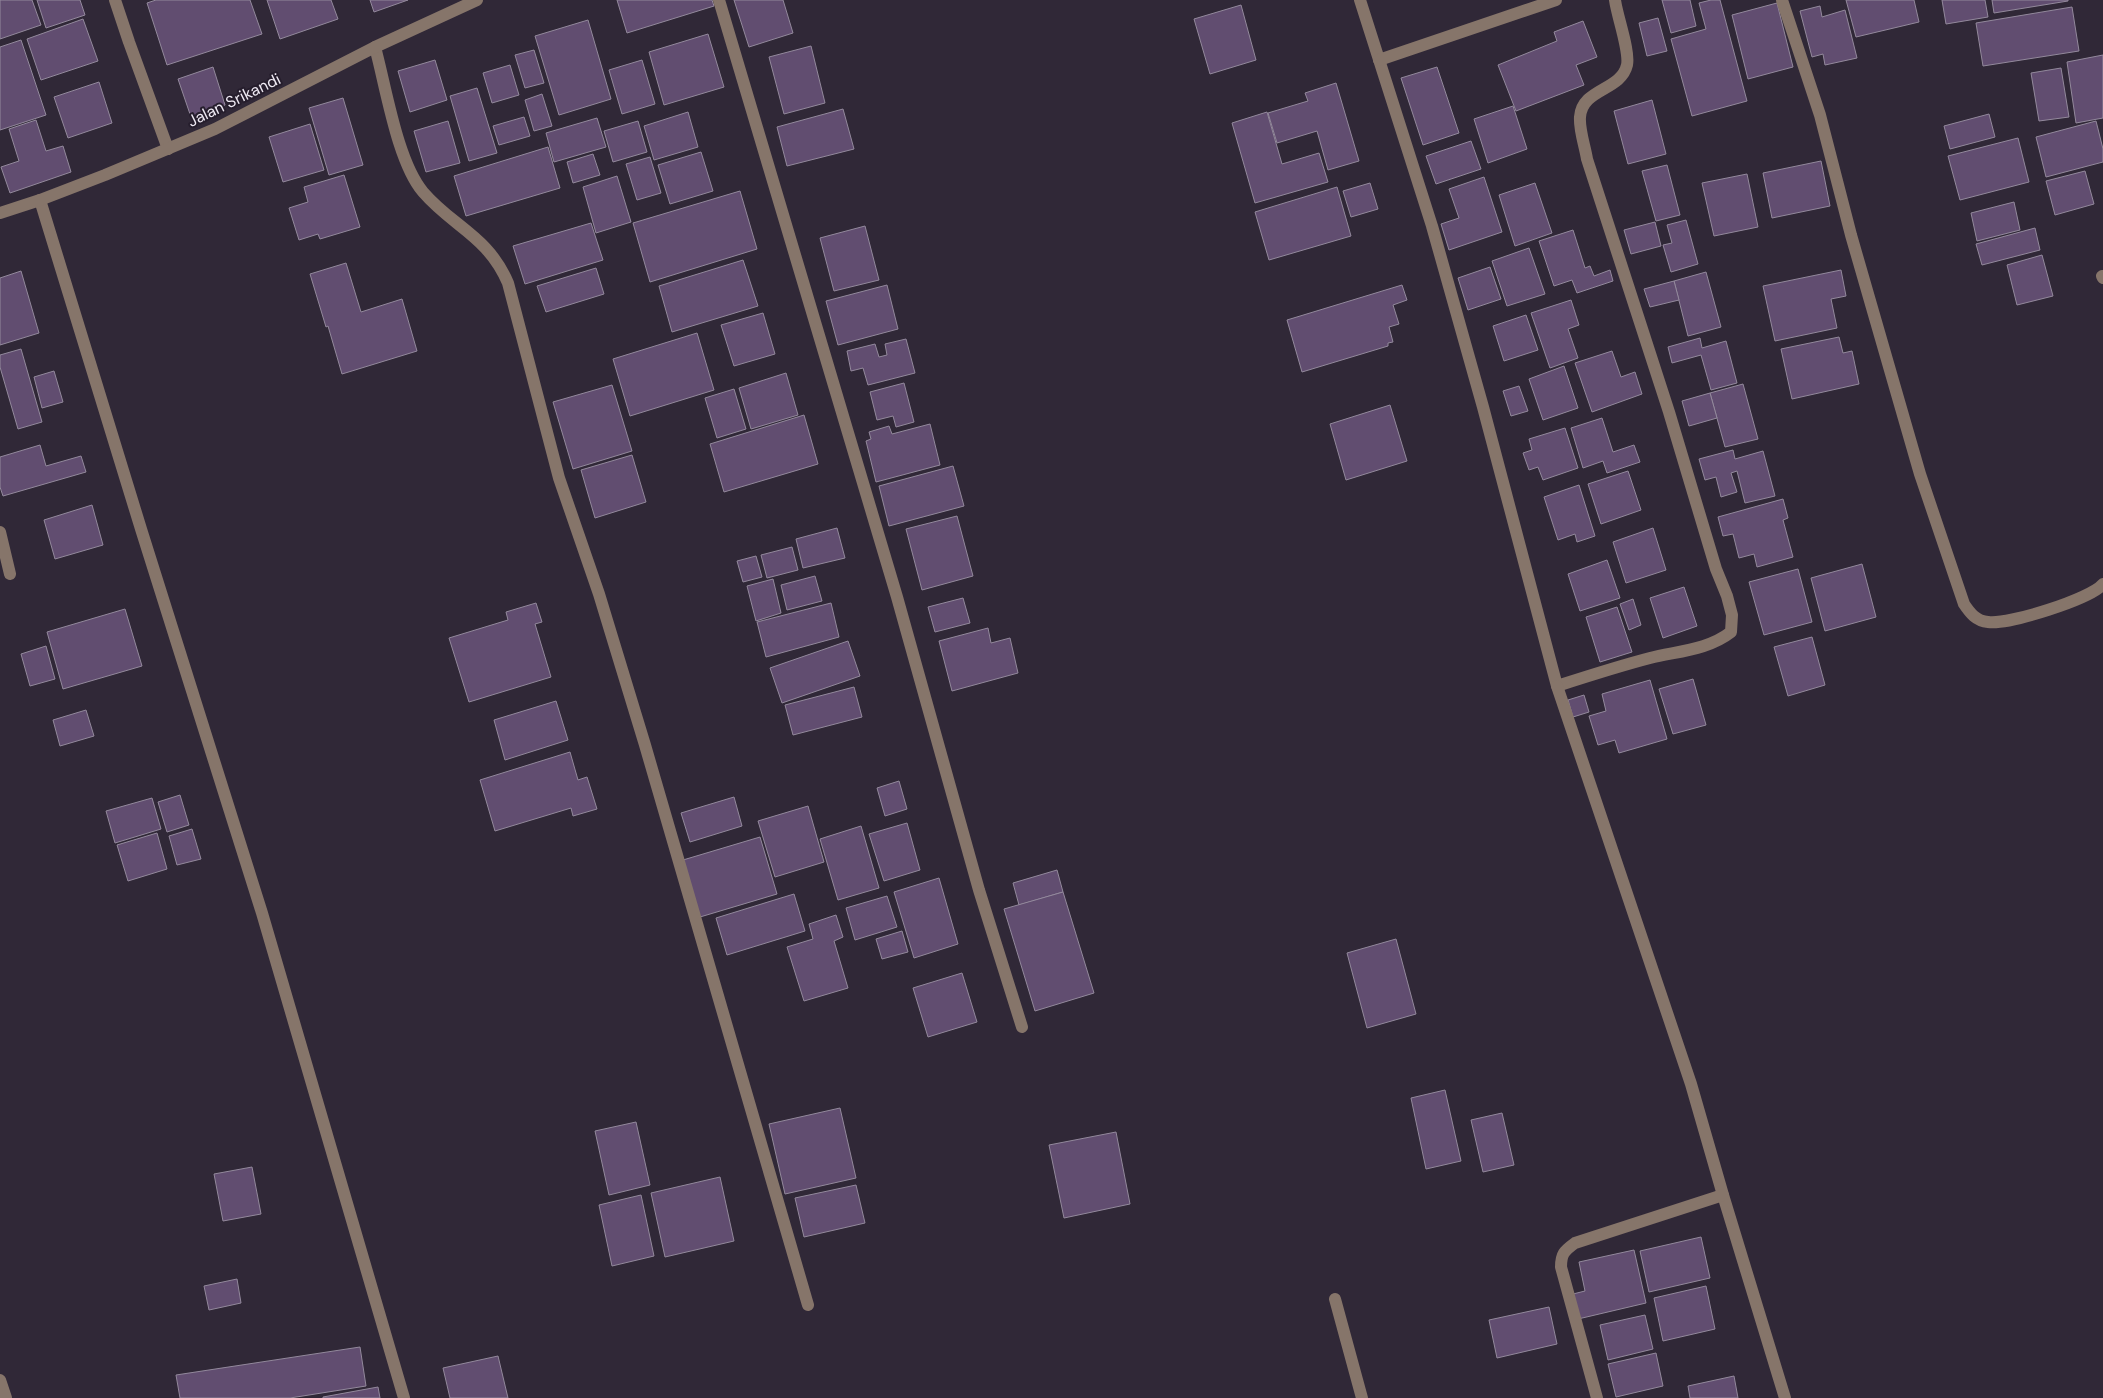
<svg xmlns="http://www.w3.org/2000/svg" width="2103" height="1398" font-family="'DM Sans',sans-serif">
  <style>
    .building { fill: #614d70; stroke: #93899c }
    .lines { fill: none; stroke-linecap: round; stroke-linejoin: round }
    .minor { stroke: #86756a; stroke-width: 12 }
    .labels { text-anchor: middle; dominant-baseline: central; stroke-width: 4; stroke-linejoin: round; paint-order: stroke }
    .street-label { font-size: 16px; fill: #efeaf4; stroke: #261e2d }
  </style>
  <rect width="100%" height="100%" fill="#302837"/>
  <g class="building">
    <polygon points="0,0 32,0 41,25 0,39"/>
    <polygon points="37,0 80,0 85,15 46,28"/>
    <polygon points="156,0 250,0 262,34 167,65 147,3"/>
    <polygon points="267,0 331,0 338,19 280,39"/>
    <polygon points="370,0 408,0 374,12"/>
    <polygon points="617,0 712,0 714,6 627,33"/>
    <polygon points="734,0 783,0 793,33 749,47"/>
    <polygon points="1662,0 1690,0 1696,26 1671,33"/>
    <polygon points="1711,0 1720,0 1747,101 1692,116 1671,39 1706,29 1699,3"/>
    <polygon points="1846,0 1914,0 1919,22 1856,37"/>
    <polygon points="1942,0 1985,0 1988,17 1946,24"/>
    <polygon points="1992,0 2068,0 2068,1 1994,13"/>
    <polygon points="1777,3 1793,67 1748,79 1732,15"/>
    <polygon points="1241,5 1256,60 1210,74 1194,19"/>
    <polygon points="1820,6 1822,17 1845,10 1857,58 1825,65 1823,54 1812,57 1800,11"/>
    <polygon points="2072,7 2079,51 1983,66 1976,23"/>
    <polygon points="1658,18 1667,51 1647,56 1639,23"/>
    <polygon points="83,19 98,61 41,80 27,39"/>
    <polygon points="588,20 611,99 559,115 535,36"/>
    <polygon points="1583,21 1597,57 1576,65 1584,85 1516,111 1498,65 1557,41 1554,32"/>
    <polygon points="708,34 724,87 664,105 649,52"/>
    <polygon points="21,40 46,115 0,130 0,47"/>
    <polygon points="811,46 825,103 784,114 769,57"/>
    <polygon points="534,50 544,83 525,88 515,55"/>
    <polygon points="2103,55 2103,118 2076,123 2067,62"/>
    <polygon points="435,60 447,100 410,112 398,71"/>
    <polygon points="642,60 655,104 622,114 609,70"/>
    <polygon points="510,65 519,95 492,103 483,73"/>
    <polygon points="213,67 225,105 191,117 178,79"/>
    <polygon points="1437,67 1459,133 1423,145 1401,78"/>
    <polygon points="2061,68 2069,117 2039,121 2031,73"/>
    <polygon points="99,82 112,123 68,138 54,97"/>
    <polygon points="1336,83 1359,161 1328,170 1317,131 1277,143 1268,113 1308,101 1305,93"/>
    <polygon points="477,88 497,153 469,161 450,96"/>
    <polygon points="542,94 552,126 534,131 525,100"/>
    <polygon points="343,98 363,165 329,175 309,108"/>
    <polygon points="1652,100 1666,154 1628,164 1614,111"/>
    <polygon points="1513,106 1527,149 1488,163 1474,119"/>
    <polygon points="843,109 854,149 787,166 777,127"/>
    <polygon points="688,112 698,147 654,160 644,126"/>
    <polygon points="1267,112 1282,164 1319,153 1328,182 1255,203 1232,123"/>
    <polygon points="1989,114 1995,137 1950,149 1944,126"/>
    <polygon points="524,117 530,136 499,145 493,126"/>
    <polygon points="597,118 606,147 554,162 546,133"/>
    <polygon points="36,120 46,151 63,146 71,172 10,193 1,167 19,161 9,129"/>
    <polygon points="448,121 460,163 426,172 414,131"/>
    <polygon points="638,121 647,152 613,162 604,131"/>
    <polygon points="2096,121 2103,149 2103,162 2046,177 2036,137"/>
    <polygon points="310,124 324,170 283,182 269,137"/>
    <polygon points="2018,138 2029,182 1960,200 1948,156"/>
    <polygon points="1471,141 1481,169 1436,184 1426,156"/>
    <polygon points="548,147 560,188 466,216 454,176"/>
    <polygon points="701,152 713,191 670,204 658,165"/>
    <polygon points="593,154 600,175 573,183 567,162"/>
    <polygon points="650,157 661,193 637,200 626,164"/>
    <polygon points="1821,161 1830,206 1772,218 1763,173"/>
    <polygon points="1667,165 1680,215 1656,221 1642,171"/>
    <polygon points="2085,171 2094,204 2055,215 2046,181"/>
    <polygon points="1747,174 1758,227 1714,236 1702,183"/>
    <polygon points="344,175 360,227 320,239 318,234 299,240 289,208 308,202 304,187"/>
    <polygon points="617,176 631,222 596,233 583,187"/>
    <polygon points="1484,177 1502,232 1449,250 1441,224 1459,218 1449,189"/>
    <polygon points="1370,183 1378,209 1351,217 1343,191"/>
    <polygon points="1535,183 1552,233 1515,246 1499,195"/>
    <polygon points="1337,187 1351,236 1269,260 1255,212"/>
    <polygon points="740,191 757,249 650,282 633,223"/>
    <polygon points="2014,202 2020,230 1977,241 1971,213"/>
    <polygon points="1686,220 1698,264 1671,272 1663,245 1672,243 1667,225"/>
    <polygon points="1655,222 1661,246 1631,254 1624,230"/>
    <polygon points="591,223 603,260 525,284 513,246"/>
    <polygon points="865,226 879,280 834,291 820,238"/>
    <polygon points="2035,228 2040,250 1982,265 1976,244"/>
    <polygon points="1573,230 1585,268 1590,266 1594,276 1610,270 1613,281 1577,293 1572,280 1554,286 1539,241"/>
    <polygon points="1529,248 1545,294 1507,306 1492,261"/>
    <polygon points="2042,255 2053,296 2017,305 2007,265"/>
    <polygon points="743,260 758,306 672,332 659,286"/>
    <polygon points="346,263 361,312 402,299 417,351 342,374 328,326 326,327 310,274"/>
    <polygon points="1490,267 1501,299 1468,310 1458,278"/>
    <polygon points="596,268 604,294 546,312 537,286"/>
    <polygon points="1841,270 1846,296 1831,299 1837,328 1775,341 1763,286"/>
    <polygon points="21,271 39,333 0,345 0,278"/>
    <polygon points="1706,272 1721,327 1688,336 1674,281"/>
    <polygon points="1674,281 1679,300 1650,307 1644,289"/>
    <polygon points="887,285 898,329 838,345 826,301"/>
    <polygon points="1402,285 1407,300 1393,305 1399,324 1389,327 1393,342 1388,343 1388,346 1302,372 1287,320"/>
    <polygon points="1571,300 1579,325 1568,329 1578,358 1550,368 1531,313"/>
    <polygon points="763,313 775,354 734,366 721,325"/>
    <polygon points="1526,315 1538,350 1504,361 1493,326"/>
    <polygon points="697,333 714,390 630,416 613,359"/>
    <polygon points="1839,337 1843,353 1852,351 1859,384 1792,399 1781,349"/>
    <polygon points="1700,338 1702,348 1726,341 1737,383 1711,390 1701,355 1672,363 1668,347"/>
    <polygon points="906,339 915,373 868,385 863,368 851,371 847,351 875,344 879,357 887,355 885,344"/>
    <polygon points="21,349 42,422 18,429 0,367 0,355"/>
    <polygon points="1612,351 1621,377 1635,372 1642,394 1592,412 1575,363"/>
    <polygon points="1564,366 1578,408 1543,420 1529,379"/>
    <polygon points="54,371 63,402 42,408 34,377"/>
    <polygon points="786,373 798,415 751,429 739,388"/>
    <polygon points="904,383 914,422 896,427 893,416 877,420 870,392"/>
    <polygon points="1743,384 1758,439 1725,447 1710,393"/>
    <polygon points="612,385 632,451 573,469 553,402"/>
    <polygon points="1519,386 1528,411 1511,416 1503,391"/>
    <polygon points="734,389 746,429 717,438 705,398"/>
    <polygon points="1710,393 1717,418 1689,426 1682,401"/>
    <polygon points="1390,405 1407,461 1346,480 1330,424"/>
    <polygon points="804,415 818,464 724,492 710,444"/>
    <polygon points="1602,418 1613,452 1634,445 1640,462 1607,473 1603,461 1583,468 1571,428"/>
    <polygon points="930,424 940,465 876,482 866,441 871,439 869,432 889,426 892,434"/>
    <polygon points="1565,428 1578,468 1543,480 1538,467 1529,470 1523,453 1532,450 1529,439"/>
    <polygon points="40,445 46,466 81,456 86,472 3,496 0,487 0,457"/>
    <polygon points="1733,450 1735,459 1763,451 1775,496 1745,503 1737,471 1731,473 1737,492 1721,497 1716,477 1705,480 1699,459"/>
    <polygon points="632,455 646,502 595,518 581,470"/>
    <polygon points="953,466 964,506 889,526 879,486"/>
    <polygon points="1628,471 1641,510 1601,524 1588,484"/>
    <polygon points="1579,485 1595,536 1577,542 1575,534 1558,540 1544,497"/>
    <polygon points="1783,499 1788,518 1783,520 1793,557 1757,567 1754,554 1739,558 1733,534 1723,536 1718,517"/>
    <polygon points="92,505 103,545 55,559 44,520"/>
    <polygon points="957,516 973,576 922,590 906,529"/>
    <polygon points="837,528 845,558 803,568 796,539"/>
    <polygon points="1653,528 1666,570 1626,583 1613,542"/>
    <polygon points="792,547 798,570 767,578 761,555"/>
    <polygon points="756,556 762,577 743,582 737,561"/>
    <polygon points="1607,560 1620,598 1580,611 1568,574"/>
    <polygon points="1862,564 1876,617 1825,631 1811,578"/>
    <polygon points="1798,569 1812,622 1764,635 1749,582"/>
    <polygon points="815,576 822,601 787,610 781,585"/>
    <polygon points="773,579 781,613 756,621 747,586"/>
    <polygon points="1684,587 1697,626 1663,638 1650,598"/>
    <polygon points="963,598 970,623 935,632 928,607"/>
    <polygon points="1633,599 1641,625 1629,630 1620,604"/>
    <polygon points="536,603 542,622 535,624 551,677 469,702 449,638 508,620 506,612"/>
    <polygon points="831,603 839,637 766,657 757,622"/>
    <polygon points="1617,607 1632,652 1600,662 1586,617"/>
    <polygon points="125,609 142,666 63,689 47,632"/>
    <polygon points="988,628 991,643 1010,638 1018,673 952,691 939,641"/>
    <polygon points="1812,637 1825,685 1788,696 1774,647"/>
    <polygon points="848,641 860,676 782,703 770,668"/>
    <polygon points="46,646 55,679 30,686 21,654"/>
    <polygon points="1693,679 1706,725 1673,734 1659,689"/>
    <polygon points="1650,680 1667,739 1619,753 1615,740 1598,745 1589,716 1606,711 1602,694"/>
    <polygon points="854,687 862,717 793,735 785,705"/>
    <polygon points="1584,695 1589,712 1573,717 1568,700"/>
    <polygon points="556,701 568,740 505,760 494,720"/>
    <polygon points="86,710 94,736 60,746 53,720"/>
    <polygon points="570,752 578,780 587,777 597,809 573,816 571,808 495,831 480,780"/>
    <polygon points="899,781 907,809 885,816 877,788"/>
    <polygon points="180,795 189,825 167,832 158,802"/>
    <polygon points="734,797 742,826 690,842 681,813"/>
    <polygon points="152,798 161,829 115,843 106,811"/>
    <polygon points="808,806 824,862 775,877 758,821"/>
    <polygon points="907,823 920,870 884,881 869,834"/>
    <polygon points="861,826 879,888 838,900 820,839"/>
    <polygon points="192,829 201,859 177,865 169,836"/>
    <polygon points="157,833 167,869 128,881 117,845"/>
    <polygon points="760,837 777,894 700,917 683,860"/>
    <polygon points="1057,870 1063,892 1019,905 1013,883"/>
    <polygon points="939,878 958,944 914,958 894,892"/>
    <polygon points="1063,892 1094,993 1035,1011 1004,909"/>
    <polygon points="794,894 805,931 727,955 716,918"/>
    <polygon points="887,896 897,927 855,940 846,908"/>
    <polygon points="836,915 843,937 834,941 848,988 804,1001 787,947 813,939 809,924"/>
    <polygon points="902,931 908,952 882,959 876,939"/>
    <polygon points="1396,939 1416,1014 1367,1028 1347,953"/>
    <polygon points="962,973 977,1022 928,1037 913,988"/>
    <polygon points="1445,1090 1461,1161 1426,1169 1411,1098"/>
    <polygon points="840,1108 856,1178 785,1194 769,1124"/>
    <polygon points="1502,1113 1514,1165 1483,1172 1471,1120"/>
    <polygon points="636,1122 650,1185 609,1195 595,1131"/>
    <polygon points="1116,1132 1130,1204 1064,1218 1049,1145"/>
    <polygon points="252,1167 261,1214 223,1221 214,1174"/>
    <polygon points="720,1177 734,1241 665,1257 651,1193"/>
    <polygon points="856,1185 865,1223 804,1237 795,1198"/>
    <polygon points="641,1195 654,1256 612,1266 599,1205"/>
    <polygon points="1701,1237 1710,1278 1649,1292 1640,1251"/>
    <polygon points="1634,1250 1646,1303 1578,1319 1573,1294 1585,1291 1579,1262"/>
    <polygon points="237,1279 241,1303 209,1310 204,1286"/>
    <polygon points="1706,1286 1715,1329 1663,1341 1654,1298"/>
    <polygon points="1549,1307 1557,1344 1497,1358 1489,1320"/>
    <polygon points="1645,1315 1653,1349 1608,1360 1600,1325"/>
    <polygon points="360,1347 366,1386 290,1398 180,1398 176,1375"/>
    <polygon points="1656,1353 1663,1386 1616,1397 1608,1364"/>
    <polygon points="498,1356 508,1398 450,1398 443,1368"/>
    <polygon points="1734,1376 1738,1398 1690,1398 1688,1386"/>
    <polygon points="378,1387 380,1398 323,1398 323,1397"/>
  </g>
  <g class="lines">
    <g class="minor">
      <polyline points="115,0 129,42 168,149"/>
      <polyline points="719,0 897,597 979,890 1022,1027"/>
      <path d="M 1360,0 L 1432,226 L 1483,407 L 1557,686 C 1588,676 1619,666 1650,658 C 1678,651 1708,650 1731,632 L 1732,615 L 1727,596 L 1716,569 L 1669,412 L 1587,159 C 1585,146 1579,130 1580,117 C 1582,88 1621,91 1627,65 C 1630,51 1617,16 1615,0"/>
      <path d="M 1782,0 L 1820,115 L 1851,235 L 1920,474 L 1964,604 C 1970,613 1976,621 1988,622 C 2008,625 2091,599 2103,584"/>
      <path d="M 375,47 C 386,87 397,161 423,192 C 453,227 488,236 508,283 L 559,478 L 599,594 L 645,745 L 808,1305"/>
      <polyline points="1379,60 1556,0"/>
      <polyline points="40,200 141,529 262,913 404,1398"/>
      <polyline points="0,213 40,200 105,175 215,129 375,47 477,0"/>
      <polyline points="2102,276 2103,278"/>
      <polyline points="0,532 10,574"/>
      <polyline points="1557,686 1691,1084 1723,1195 1785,1398"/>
      <polyline points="1335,1299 1362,1398"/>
      <polyline points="0,1380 6,1398"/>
      <path d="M 1597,1398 L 1561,1267 C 1561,1254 1564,1251 1575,1243 L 1723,1195"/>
    </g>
  </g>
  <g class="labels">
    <g class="street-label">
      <text transform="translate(234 100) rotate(-26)">Jalan Srikandi</text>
    </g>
  </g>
</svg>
